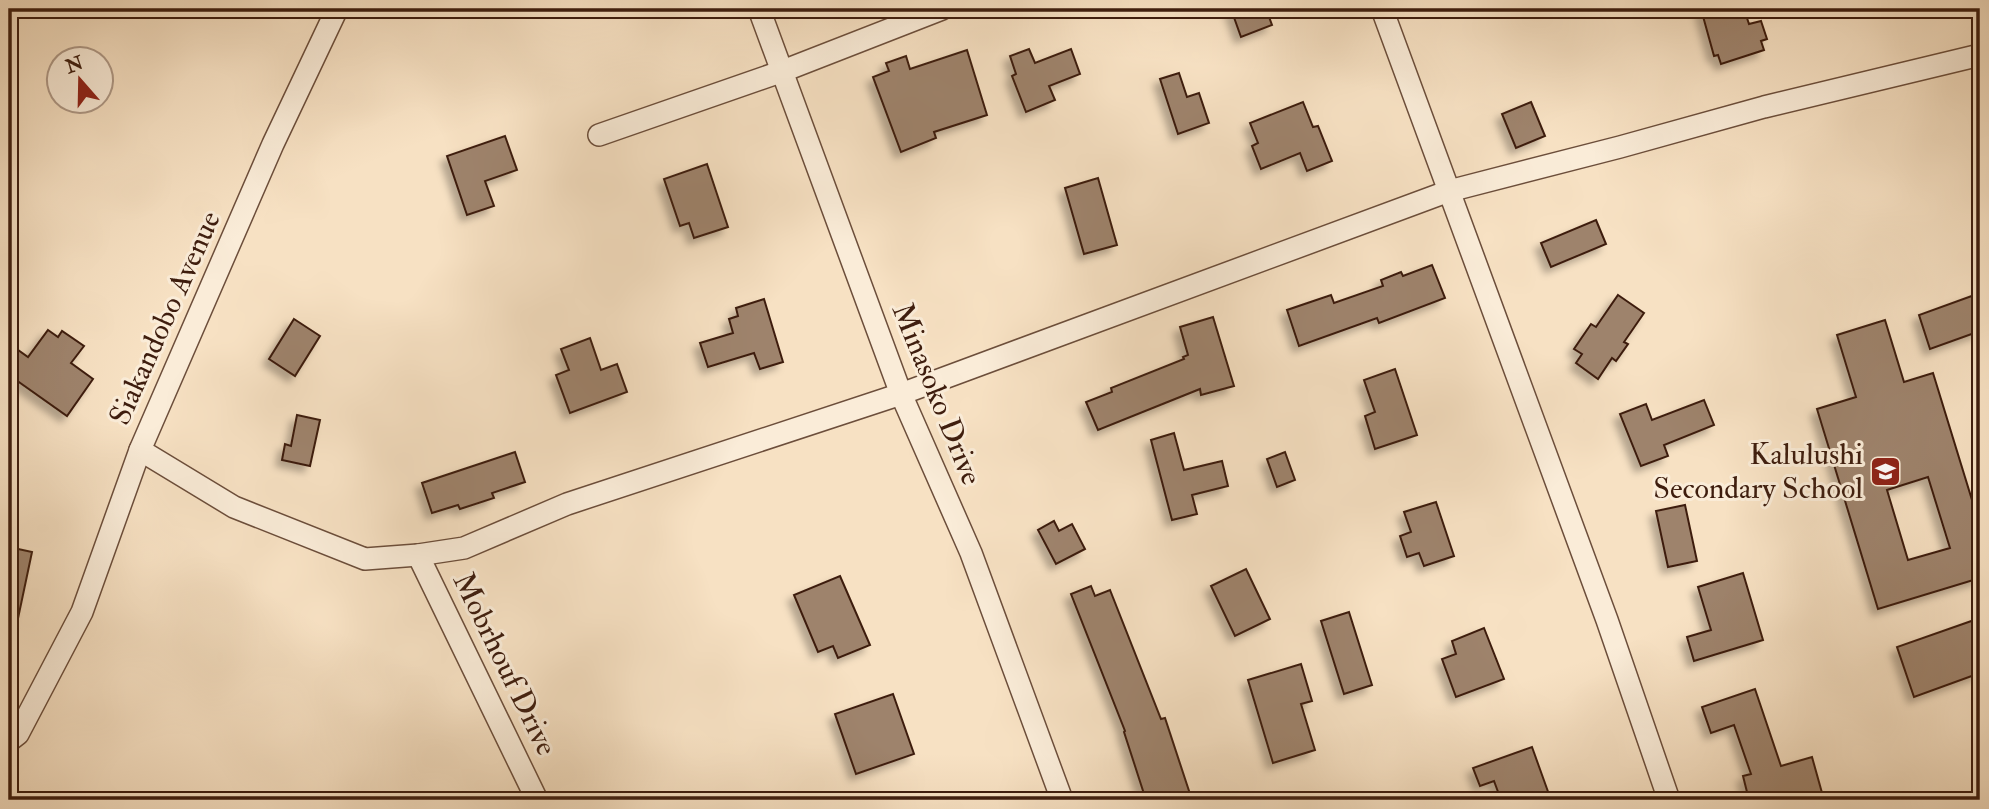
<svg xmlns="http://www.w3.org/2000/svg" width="1989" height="809" font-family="'IM FELL Double Pica',serif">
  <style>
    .building { fill: #9e836c; stroke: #3e1d0e; stroke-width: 2; fill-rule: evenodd; filter: url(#shadow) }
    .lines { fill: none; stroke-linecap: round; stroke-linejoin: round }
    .minor-casing { stroke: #6c4e3b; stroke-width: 24 }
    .minor { stroke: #faecd8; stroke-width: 21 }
    .labels { text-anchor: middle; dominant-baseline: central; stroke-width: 6; stroke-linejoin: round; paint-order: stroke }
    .street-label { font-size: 30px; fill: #3e1d0e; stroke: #faecd8 }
    .poi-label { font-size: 30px; fill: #3e1d0e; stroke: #faecd8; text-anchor: end }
  </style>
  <defs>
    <filter id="shadow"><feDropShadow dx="-6" dy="6" stdDeviation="3.5" flood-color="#0004"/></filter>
  </defs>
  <rect width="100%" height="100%" fill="#f7e1c3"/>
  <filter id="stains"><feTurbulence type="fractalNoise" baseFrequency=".00286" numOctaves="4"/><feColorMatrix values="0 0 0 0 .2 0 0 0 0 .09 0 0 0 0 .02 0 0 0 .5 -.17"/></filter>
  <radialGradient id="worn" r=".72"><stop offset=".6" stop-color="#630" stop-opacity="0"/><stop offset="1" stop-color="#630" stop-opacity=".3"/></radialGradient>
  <g class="building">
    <polygon points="1231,9 1266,9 1272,25 1241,37"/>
    <polygon points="1701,9 1744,9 1749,24 1761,21 1767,39 1761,41 1764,50 1721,64 1718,55 1714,56"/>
    <polygon points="1029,49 1035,63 1071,49 1080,74 1049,86 1055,100 1026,112 1012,76 1016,74 1010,56"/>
    <polygon points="967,50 987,115 934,132 936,138 901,152 873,77 889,71 886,63 906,56 910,69"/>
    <polygon points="1179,73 1187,97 1199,93 1209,123 1178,134 1160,79"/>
    <polygon points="1303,102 1313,127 1318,126 1332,161 1307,171 1300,153 1261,169 1252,146 1258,143 1250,123"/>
    <polygon points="1531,102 1545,136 1516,148 1502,114"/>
    <polygon points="505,136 517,170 485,181 494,206 467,215 447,156"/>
    <polygon points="707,164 728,227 694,238 689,223 680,226 664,179"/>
    <polygon points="1098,178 1117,245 1084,254 1065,188"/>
    <polygon points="1596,220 1606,244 1551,267 1541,243"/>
    <polygon points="1432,265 1445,298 1379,323 1377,318 1299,346 1287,310 1331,295 1334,303 1383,286 1381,280 1401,272 1403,276"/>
    <polygon points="1980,293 1980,331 1930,349 1919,315"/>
    <polygon points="1618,295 1644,313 1624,342 1628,344 1616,361 1612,358 1598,379 1576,363 1582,354 1574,349 1591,324 1596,327"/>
    <polygon points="764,299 783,362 760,369 754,353 708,367 700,343 733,333 729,319 738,316 736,308"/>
    <polygon points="1213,317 1234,386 1201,395 1200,389 1098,430 1086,402 1112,392 1111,388 1184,359 1183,357 1188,355 1180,327"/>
    <polygon points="294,319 320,336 295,376 269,359"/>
    <path d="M 1885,320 L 1904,382 L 1933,373 L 1980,526 L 1980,578 L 1878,609 L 1817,409 L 1856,397 L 1837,335 ZM 1928,477 L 1950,548 L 1908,560 L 1887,490 Z"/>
    <polygon points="48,330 58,337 62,331 84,346 71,363 93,379 67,416 9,375 9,363 18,350 28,357"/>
    <polygon points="590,338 601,370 617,364 627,392 570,413 556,375 569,370 561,349"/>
    <polygon points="1395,369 1417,435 1375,449 1365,416 1375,412 1364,380"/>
    <polygon points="1704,400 1714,425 1664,445 1668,456 1641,466 1620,414 1646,404 1652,420"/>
    <polygon points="297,415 320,420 310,466 282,460 285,444 291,446"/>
    <polygon points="1174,433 1184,470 1222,461 1228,486 1192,495 1197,514 1172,520 1151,440"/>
    <polygon points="515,452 525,482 492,493 494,498 460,509 458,505 432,513 422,483"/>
    <polygon points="1285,452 1295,480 1277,487 1267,459"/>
    <polygon points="1436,502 1454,556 1424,566 1419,553 1407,557 1400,536 1411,532 1404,512"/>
    <polygon points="1685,505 1697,561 1668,567 1656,511"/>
    <polygon points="1054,521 1059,531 1072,524 1085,549 1056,564 1038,530"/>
    <polygon points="9,547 32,552 16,628 9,627"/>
    <polygon points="1246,569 1270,619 1235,636 1211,586"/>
    <polygon points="1743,573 1763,640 1694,661 1687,637 1711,630 1698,587"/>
    <polygon points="840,576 870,645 838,658 833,646 818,652 794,595"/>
    <polygon points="1091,586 1095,596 1110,590 1161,719 1165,718 1192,800 1146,800 1124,732 1125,731 1071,594"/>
    <polygon points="1349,612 1372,685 1344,694 1321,621"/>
    <polygon points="1980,618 1980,673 1914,697 1897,647"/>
    <polygon points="1484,628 1504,679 1456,697 1442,659 1456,654 1452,641"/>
    <polygon points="1301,664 1312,701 1301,704 1315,750 1273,763 1248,680"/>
    <polygon points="1755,689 1781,766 1812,757 1824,800 1749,800 1743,776 1751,774 1734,725 1711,733 1702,707"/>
    <polygon points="893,694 914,754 856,774 835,714"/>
    <polygon points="1532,747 1551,800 1501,800 1494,781 1480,786 1473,768"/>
  </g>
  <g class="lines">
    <defs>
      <g id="minor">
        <polyline points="337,9 273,144 140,450 234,507 365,559 418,555 464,548 567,504 901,394 1449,191 1620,147 1764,107 1980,55"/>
        <polyline points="759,9 901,394 971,553 1062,800"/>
        <polyline points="1382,9 1607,620 1669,800"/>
        <polyline points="599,135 783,71 942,9"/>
        <polyline points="418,555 537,800"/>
        <polyline points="9,741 18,734 82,612 140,450"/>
      </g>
    </defs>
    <use href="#minor" class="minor-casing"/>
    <use href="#minor" class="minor"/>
  </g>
  <defs>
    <symbol id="school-square" viewBox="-11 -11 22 22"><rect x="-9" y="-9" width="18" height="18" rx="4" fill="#8f2418" stroke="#faecd8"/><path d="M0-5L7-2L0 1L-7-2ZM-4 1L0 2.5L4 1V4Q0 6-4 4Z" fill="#fff"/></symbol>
  </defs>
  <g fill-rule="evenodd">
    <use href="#school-square" x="1868" y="454" width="35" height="35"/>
  </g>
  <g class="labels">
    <g class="street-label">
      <text transform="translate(165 318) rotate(-66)">Siakandobo Avenue</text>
      <text transform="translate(937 394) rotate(68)">Minasoko Drive</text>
      <text transform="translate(505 664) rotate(64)">Mobrhouf Drive</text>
    </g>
    <g class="poi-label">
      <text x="1863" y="454">Kalulushi<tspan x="1863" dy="34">Secondary School</tspan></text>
    </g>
  </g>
  <rect width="1989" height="809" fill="none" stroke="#f7e1c3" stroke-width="35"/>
  <rect x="10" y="10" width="1968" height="788" fill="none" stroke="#3e1d0e" stroke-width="3.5"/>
  <rect x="18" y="18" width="1954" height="774" fill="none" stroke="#3e1d0e" stroke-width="2"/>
  <g transform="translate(80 80) rotate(340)"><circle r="33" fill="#faecd8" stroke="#af9987" stroke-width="2"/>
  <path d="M0-5L12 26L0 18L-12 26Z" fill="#8f2418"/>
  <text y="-10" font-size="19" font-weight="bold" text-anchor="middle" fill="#3e1d0e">N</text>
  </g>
  <rect width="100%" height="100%" filter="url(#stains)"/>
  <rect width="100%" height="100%" fill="url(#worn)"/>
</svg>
